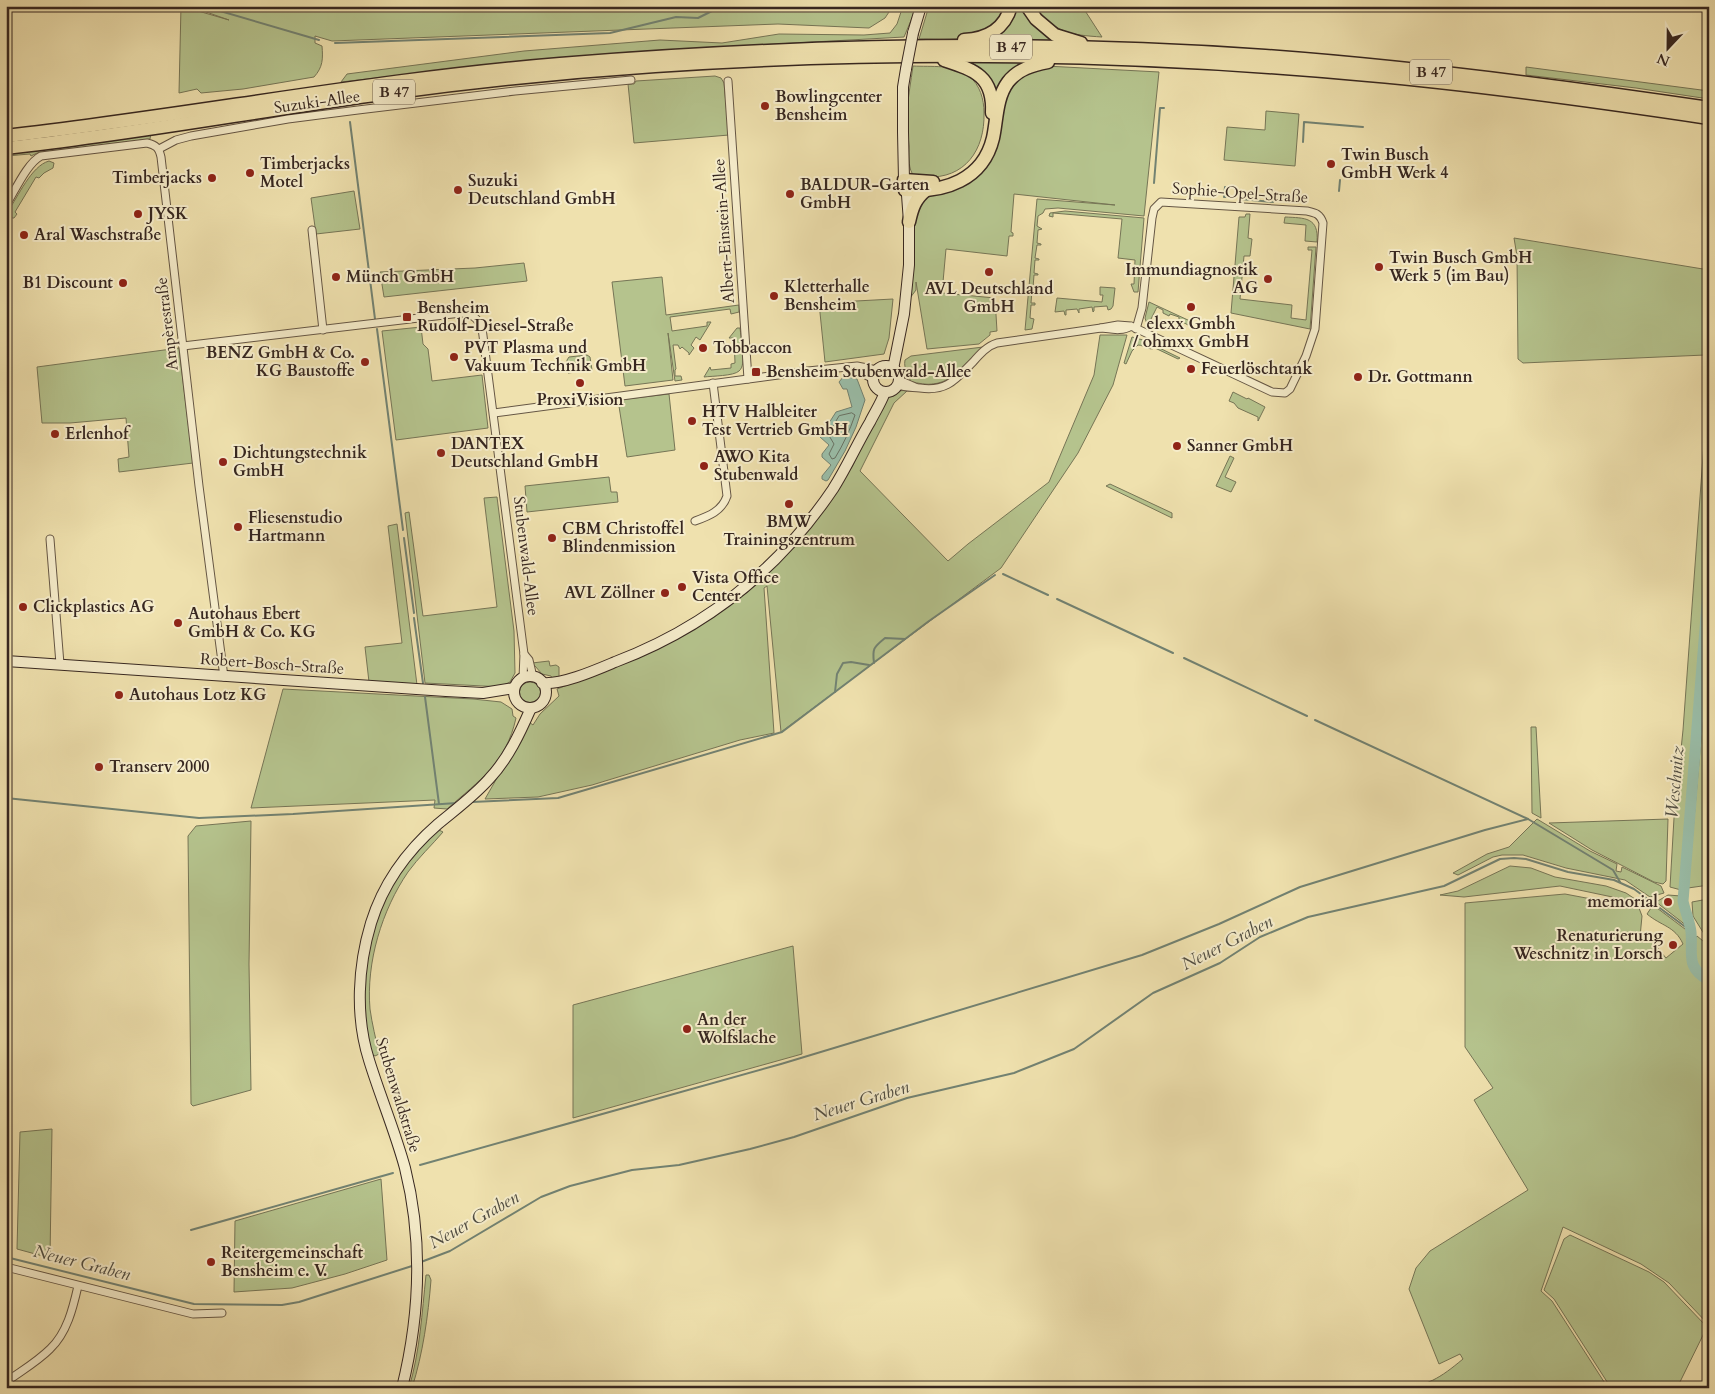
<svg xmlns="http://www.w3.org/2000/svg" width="1715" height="1394" font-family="Cardo,serif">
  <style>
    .green { fill: #b5c38d; stroke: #767556 }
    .water { fill: #9abea9; stroke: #728272 }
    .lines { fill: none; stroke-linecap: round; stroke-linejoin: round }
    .shore { stroke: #687264; stroke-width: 1 }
    .stream { stroke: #728272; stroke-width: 2 }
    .river { stroke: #9abea9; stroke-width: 11 }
    .street-casing { stroke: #655644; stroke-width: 9 }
    .secondary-casing { stroke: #372720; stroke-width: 12 }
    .highway-casing { stroke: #372720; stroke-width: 15 }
    .street { stroke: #f5ecca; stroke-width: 7 }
    .secondary { stroke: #f5ecca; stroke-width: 10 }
    .highway { stroke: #efe1ae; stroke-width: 12 }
    .secondary-bridge-casing { stroke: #372720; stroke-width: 12; stroke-linecap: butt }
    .secondary-bridge { stroke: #f5ecca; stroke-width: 10 }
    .poi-dot { fill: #8f2418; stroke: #f5ecca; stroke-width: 2 }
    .labels { text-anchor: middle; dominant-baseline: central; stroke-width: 4; stroke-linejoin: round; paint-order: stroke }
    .shield { fill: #f5ecca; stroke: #706253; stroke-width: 1 }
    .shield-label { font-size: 15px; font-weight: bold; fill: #372720 }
    .poi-label { font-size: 16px; font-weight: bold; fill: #372720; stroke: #f5ecca; text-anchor: start }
    .street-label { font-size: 16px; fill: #372720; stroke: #f5ecca }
    .water-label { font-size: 18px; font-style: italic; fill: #504d42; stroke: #f5ecca }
  </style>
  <rect width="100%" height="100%" fill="#efe1ae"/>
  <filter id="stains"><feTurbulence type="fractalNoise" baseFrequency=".004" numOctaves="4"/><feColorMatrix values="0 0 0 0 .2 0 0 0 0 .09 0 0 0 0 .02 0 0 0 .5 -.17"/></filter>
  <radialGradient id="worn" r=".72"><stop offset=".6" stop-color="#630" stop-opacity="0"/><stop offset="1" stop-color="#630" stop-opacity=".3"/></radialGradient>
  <g class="green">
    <path d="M 181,6 L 229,20 L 189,6 L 893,6 L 885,18 L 869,28 L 778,24 L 332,41 L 315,36 L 315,43 L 322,46 C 323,59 323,67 314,77 L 243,89 L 201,93 L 197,89 L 179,93 Z"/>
    <polygon points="903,6 917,6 904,37 631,52 472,67 341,82 347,74 524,51 660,40 722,43 779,34 864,35 890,33 897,24"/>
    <path d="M 929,6 L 1007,6 C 1004,11 1001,19 998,24 C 979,43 943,39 919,39 Z"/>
    <polygon points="1014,6 1023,6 1056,42 992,41 991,39"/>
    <path d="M 1035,6 L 1082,6 L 1102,37 C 1071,35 1054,33 1035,6 Z"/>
    <polygon points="971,62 1026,62 996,99 982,70"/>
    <path d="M 913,66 C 931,67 954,64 969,76 C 980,85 984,99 984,113 C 985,150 965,179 926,177 C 921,177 915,178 912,173 C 908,166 909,154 909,146 C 908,135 907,123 907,112 C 908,97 911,81 913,66 Z"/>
    <polygon points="1046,66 1159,72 1144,216 1058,208 1045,209 1043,213 1038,216 1037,226 1042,229 1038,230 1037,243 1041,244 1041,245 1037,245 1035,258 1039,259 1039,260 1035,260 1034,273 1038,274 1038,275 1034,275 1033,288 1037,288 1036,290 1032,290 1031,303 1035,303 1035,305 1031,305 1030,318 1034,319 1032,329 1025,330 1037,199 1115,205 1014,194 1011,232 1013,233 1013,236 1009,236 1007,256 946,249 942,293 995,298 997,331 990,332 990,335 979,344 927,349 916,282 916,290 910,298 913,229 922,198 976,173 1006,95 1022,75"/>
    <polygon points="1526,67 1709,91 1709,99 1636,88 1526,75"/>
    <polygon points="715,76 721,78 724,83 729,135 634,143 628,84 634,84 636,81"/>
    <polygon points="1266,111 1299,114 1295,166 1224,160 1227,127 1265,130"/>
    <polygon points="151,133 150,139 37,153 31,156 30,154 6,156 6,151"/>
    <path d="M 49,161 L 54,163 L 53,168 L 44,173 L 39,178 L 36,177 L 15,212 L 17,214 L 14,218 L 12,218 L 8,211 C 18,197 31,166 49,161 Z"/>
    <polygon points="354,191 360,229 316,234 311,198"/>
    <polygon points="1065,211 1144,218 1138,292 1134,292 1131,284 1134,284 1135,260 1118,258 1122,219 1053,213 1053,217 1049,216 1050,213"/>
    <polygon points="1246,214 1250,214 1248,238 1252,239 1250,256 1244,256 1240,299 1292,305 1291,318 1306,320 1312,250 1308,250 1308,247 1316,247 1310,329 1231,313 1239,217 1245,217"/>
    <path d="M 1285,217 C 1305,218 1319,217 1317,242 L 1305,241 L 1306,225 L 1284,223 Z"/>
    <polygon points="1514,238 1709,270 1705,355 1523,363 1518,359 1517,256"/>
    <polygon points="524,263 527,281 384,297 380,272 475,268"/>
    <polygon points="662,277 666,315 739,305 739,312 731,314 730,309 670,317 672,331 707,326 707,322 711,322 700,340 696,337 691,345 694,348 689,355 689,353 682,347 680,349 678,345 673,345 676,369 675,370 675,376 681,376 682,380 675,381 668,333 673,380 625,386 612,282"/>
    <polygon points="1100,287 1115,288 1113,306 1111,309 1108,310 1107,306 1094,307 1094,311 1093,312 1092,307 1079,309 1079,313 1077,309 1066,310 1066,315 1065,315 1064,311 1055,312 1057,298 1102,302 1103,295 1100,295"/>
    <polygon points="893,299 889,338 884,354 825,362 819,303"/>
    <polygon points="1149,302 1190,321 1188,325 1179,320 1179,317 1170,314 1169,316 1163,313 1163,310 1157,307 1150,321 1158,325 1156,329 1147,324 1145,318"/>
    <polygon points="421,327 423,344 428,349 432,381 482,375 488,428 396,440 382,331"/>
    <path d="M 737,328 L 740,328 C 741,338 747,365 739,371 C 734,376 712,376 704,377 L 710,367 L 711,370 L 731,368 L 731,364 L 735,363 L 734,338 L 729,338 Z"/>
    <path d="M 1100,335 L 1127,335 L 1113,385 L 1078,453 L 1001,568 L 781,732 L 767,586 L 764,588 L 774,733 L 740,740 L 592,785 L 538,797 L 485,799 L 529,722 L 533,725 L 540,714 L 559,696 L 557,689 L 596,674 L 738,598 L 762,578 L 821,513 L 852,467 L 884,399 C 889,394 900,389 907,391 L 894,403 L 860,471 L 948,561 L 968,544 L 1049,482 L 1094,375 Z"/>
    <path d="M 1132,337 L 1143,340 L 1180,358 L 1178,359 L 1155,348 C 1149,351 1144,345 1138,345 L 1132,351 L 1126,364 L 1124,363 Z"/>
    <path d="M 983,347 C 960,370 946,393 910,381 C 910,373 903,370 905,360 L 911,356 Z"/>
    <polygon points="179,348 193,463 119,472 118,459 129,457 126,418 70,423 42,423 37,367"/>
    <polygon points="587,355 590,357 592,370 568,373 567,360 569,357"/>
    <polygon points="1709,374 1709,553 1681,890 1670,887 1674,818 1683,730"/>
    <polygon points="1233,392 1247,399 1248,398 1265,407 1258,421 1258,417 1238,408 1234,403 1229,401"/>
    <polygon points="669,394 675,450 627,457 618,400"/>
    <polygon points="1230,456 1234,458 1225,477 1236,482 1231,492 1216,486"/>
    <polygon points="609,477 611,492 617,492 618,502 527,512 525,486"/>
    <polygon points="1110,484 1172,513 1172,518 1106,486"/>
    <polygon points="497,497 514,631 515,673 510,682 504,685 503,687 425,683 405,513 409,512 423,616 497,607 484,498"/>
    <polygon points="397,524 417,685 369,682 365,647 402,643 388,526"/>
    <polygon points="549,661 550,666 556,665 559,667 559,676 558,679 553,680 551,676 542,674 535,666 533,666 532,663"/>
    <circle cx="530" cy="693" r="11"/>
    <path d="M 283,689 L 473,699 L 501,702 L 512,709 L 513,716 L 516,718 C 506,763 480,780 447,809 L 434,808 L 435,800 L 251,808 Z"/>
    <polygon points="1709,691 1709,885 1688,888 1705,693"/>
    <polygon points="1531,727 1536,727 1541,818 1532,813"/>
    <polygon points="1537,819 1590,851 1617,864 1616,871 1621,872 1622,867 1661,886 1664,893 1650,897 1625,880 1566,868 1523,855 1502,855 1493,857 1458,875 1453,873 1487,854 1509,847"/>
    <polygon points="1668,819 1666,881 1663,884 1654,882 1592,850 1549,823"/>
    <polygon points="251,821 249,964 251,1090 193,1106 191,1104 188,836 196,826"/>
    <path d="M 437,829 L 443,832 C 432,845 418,858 408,872 C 382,910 366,962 370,1009 C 372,1024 376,1039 379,1054 L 375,1056 L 370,1053 L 362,995 L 369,938 L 384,898 L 409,858 Z"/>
    <polygon points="1510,866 1531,868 1555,877 1606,886 1626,893 1641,903 1560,886 1464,897 1440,895 1458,891"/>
    <path d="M 1565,894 L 1639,908 L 1642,916 L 1640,937 L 1651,940 L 1666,958 L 1683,944 C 1675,926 1661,926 1647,914 L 1653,905 L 1689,932 L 1689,946 L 1697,936 L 1709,946 L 1709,1325 L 1669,1283 L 1641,1264 L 1563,1227 L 1541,1291 L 1552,1301 L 1608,1388 L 1397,1388 C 1427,1387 1440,1378 1463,1359 L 1460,1354 L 1439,1364 L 1409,1289 L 1416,1268 L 1430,1251 L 1528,1190 L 1474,1100 L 1493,1088 L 1465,1047 L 1465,903 Z"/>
    <polygon points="1668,895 1681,896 1681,907 1687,926 1656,902"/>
    <polygon points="1708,899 1709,900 1709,942 1693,916 1692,902"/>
    <polygon points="793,946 802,1054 573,1118 573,1005"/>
    <polygon points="52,1129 50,1258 17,1249 20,1132"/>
    <polygon points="381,1179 387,1260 345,1274 292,1288 234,1292 235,1221"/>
    <polygon points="1570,1235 1649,1272 1664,1282 1707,1327 1677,1388 1611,1388 1554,1299 1544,1290 1564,1239"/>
    <path d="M 426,1275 L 429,1275 L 431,1280 C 428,1317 423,1353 412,1388 L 409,1388 C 420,1351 422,1313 426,1275 Z"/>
  </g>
  <polygon class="water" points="844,376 857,379 865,400 856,427 845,451 828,480 826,481 822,479 822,476 831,465 822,457 822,454 829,445 820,437 836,412 852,407 847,389 843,389 839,382"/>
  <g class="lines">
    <path class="shore" d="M 852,413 L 855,415 C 850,430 843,445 835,458 L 832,459 L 829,454 L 834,444 L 828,434 L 839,416 Z"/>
    <g class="stream">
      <polyline points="203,6 319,40"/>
      <polyline points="335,43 610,33 676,17 698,18 722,6"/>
      <polyline points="350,122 375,319"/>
      <polyline points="1303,142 1304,122 1363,127"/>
      <polyline points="1154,183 1160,108 1164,108"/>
      <polyline points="1225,187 1224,197 1231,197"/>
      <polyline points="1339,191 1340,180"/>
      <polyline points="1241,199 1273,202"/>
      <polyline points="377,329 403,530"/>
      <polyline points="404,538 414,613"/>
      <polyline points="1003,574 1048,595"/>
      <polyline points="1057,599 1173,653"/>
      <polyline points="414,618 423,683"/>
      <polyline points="1184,658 1307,716"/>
      <path d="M 874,663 C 872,648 874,647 885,638 L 905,639"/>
      <polyline points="835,692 837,674 843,663 851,662 869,665"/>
      <polyline points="425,697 439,804"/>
      <polyline points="1315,720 1528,819 1613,870 1620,882"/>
      <polyline points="6,798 199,818 293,814 457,803"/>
      <polyline points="472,802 558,798 782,732 929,621 995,575"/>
      <polyline points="420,1165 781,1064 1142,955 1219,924 1300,887 1485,830 1528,819"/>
      <polyline points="191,1230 393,1173"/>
      <polyline points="6,1257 194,1304 282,1305 299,1302 412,1266"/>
      <polyline points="421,1262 450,1251 541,1197 570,1186 632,1170 679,1165 750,1149 794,1137 907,1098 1014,1073 1074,1049 1153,993 1220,963 1260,937 1308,917 1444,886 1500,859 1514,858 1526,859 1568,872 1614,880 1634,889 1691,931"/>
    </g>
    <path class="river" d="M 1709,579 L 1683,901 C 1685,911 1690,922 1691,932 C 1693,953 1685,968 1709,980"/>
    <defs>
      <g id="street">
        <polyline points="728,81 748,379"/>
        <polyline points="159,149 176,140 191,136 288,119 358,110 515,91 631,80"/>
        <path d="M 6,205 C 15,191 27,163 41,156 L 147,143 C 156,145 159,148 161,157 L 199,486 L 224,677"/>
        <polyline points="312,230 323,330"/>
        <path d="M 1131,326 C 1122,332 1111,329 1101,328 L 1118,325 L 1131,326 L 1272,392 L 1285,393 L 1290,389 L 1306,356 L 1315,329 L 1323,223 C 1320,214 1316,213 1307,211 L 1161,202 L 1154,209 L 1152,218 L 1142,308 L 1136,329"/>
        <path d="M 183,346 L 461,313 C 472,314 477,317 482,328 L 524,654 L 523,678"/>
        <polyline points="855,369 873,379"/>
        <polyline points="899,380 915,387"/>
        <path d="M 898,385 C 906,388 912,387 920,388 C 947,392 956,379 973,362 C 980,354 987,346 997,343 L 1101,328"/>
        <polyline points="494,413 808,371 857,366 877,370"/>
        <path d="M 695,521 C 709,516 722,511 727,496 L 713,383"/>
        <polyline points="50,539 60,664"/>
        <polyline points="524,654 529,660 533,677"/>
        <polyline points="6,1267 193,1314 222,1313"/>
        <path d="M 6,1382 C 21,1371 37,1362 50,1349 C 67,1333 73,1308 78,1286"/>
      </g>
      <g id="secondary">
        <polyline points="913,33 921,6"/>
        <circle cx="886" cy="379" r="13"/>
        <polyline points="893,369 904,314 909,265 909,222 907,195 904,180 903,132 903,87 906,69"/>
        <polyline points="6,661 446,691 483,693 514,688"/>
        <circle cx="530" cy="692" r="16"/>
        <path d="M 542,683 C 562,685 596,670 615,662 C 705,628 779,569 833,489 C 847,467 857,444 870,422 C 875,412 881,403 885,392"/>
        <path d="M 402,1388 C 420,1315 423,1240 405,1168 C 395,1131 380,1096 369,1060 C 355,1016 358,966 371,923 C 383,884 408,850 438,824 C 456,809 474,796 489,779 C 508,759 520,733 531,708"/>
      </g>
      <g id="highway">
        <polyline points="1027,6 1036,19 1055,35 1081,43"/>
        <path d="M 964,40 C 986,39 1005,29 1011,6"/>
        <path d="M 944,60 C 974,70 994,76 992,113"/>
        <path d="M 6,136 C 191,115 375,79 560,64 C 794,45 1030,39 1265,56 C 1414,67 1561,86 1709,108"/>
        <path d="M 6,148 C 135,134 262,110 389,93 C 477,81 566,72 655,66 C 892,50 1131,53 1368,75 C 1482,85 1595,101 1709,118"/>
        <polyline points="904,180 933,182"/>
        <path d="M 905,190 C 944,193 983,180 993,138 C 997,120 996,98 1008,82 C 1018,69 1033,65 1048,62"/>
        <path d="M 909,222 C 912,208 915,199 926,190"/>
      </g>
    </defs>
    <use href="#street" class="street-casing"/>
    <use href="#secondary" class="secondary-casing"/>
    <use href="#highway" class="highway-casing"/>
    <use href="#street" class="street"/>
    <use href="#secondary" class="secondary"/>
    <use href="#highway" class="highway"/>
    <defs>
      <polyline id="secondary-bridge" points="906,69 913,33"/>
    </defs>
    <use href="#secondary-bridge" class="secondary-bridge-casing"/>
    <use href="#secondary-bridge" class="secondary-bridge"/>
  </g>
  <g class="poi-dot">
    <circle cx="765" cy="106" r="5"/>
    <circle cx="1331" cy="164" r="5"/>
    <circle cx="250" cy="173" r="5"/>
    <circle cx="212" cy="178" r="5"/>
    <circle cx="458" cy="190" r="5"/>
    <circle cx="790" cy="194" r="5"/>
    <circle cx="138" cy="214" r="5"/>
    <circle cx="24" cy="235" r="5"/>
    <circle cx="1379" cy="267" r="5"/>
    <circle cx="989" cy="272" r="5"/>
    <circle cx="336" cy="277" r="5"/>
    <circle cx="1268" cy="279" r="5"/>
    <circle cx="123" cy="283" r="5"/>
    <circle cx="774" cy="296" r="5"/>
    <circle cx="1191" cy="307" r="5"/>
    <rect x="402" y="312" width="10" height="10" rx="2.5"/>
    <circle cx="703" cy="348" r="5"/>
    <circle cx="454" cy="357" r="5"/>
    <circle cx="365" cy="362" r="5"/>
    <circle cx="1191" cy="369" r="5"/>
    <rect x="751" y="367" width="10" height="10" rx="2.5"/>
    <circle cx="1358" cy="377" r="5"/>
    <circle cx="580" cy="383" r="5"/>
    <circle cx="692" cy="421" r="5"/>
    <circle cx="55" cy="434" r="5"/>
    <circle cx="1177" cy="446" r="5"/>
    <circle cx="441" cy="453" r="5"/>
    <circle cx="223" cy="462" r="5"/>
    <circle cx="704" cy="466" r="5"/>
    <circle cx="789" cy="504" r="5"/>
    <circle cx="238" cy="527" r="5"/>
    <circle cx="552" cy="538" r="5"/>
    <circle cx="682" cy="587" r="5"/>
    <circle cx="665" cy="593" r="5"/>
    <circle cx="23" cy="607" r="5"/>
    <circle cx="178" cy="623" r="5"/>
    <circle cx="119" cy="695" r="5"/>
    <circle cx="99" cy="767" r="5"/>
    <circle cx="1668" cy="902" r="5"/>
    <circle cx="1673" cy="945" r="5"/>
    <circle cx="687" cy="1029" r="5"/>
    <circle cx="211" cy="1262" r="5"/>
  </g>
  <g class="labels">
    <g class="shield">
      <rect x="990" y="34.5" width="42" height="25" rx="4"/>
      <rect x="1410" y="59.5" width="42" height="25" rx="4"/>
      <rect x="373" y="79.5" width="42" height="25" rx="4"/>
    </g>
    <g class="shield-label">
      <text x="1011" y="47">B 47</text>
      <text x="1431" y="72">B 47</text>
      <text x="394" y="92">B 47</text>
    </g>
    <g class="poi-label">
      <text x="775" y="97">Bowlingcenter<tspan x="775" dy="18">Bensheim</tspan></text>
      <text x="1341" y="155">Twin Busch<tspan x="1341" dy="18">GmbH Werk 4</tspan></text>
      <text x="260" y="164">Timberjacks<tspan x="260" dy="18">Motel</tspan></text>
      <text x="202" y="178" text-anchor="end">Timberjacks</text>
      <text x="468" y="181">Suzuki<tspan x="468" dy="18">Deutschland GmbH</tspan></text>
      <text x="800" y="185">BALDUR-Garten<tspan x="800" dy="18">GmbH</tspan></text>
      <text x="148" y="214">JYSK</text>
      <text x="34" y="235">Aral Waschstraße</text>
      <text x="1389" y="258">Twin Busch GmbH<tspan x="1389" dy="18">Werk 5 (im Bau)</tspan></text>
      <text x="1258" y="270" text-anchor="end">Immundiagnostik<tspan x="1258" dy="18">AG</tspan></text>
      <text x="346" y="277">Münch GmbH</text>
      <text x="113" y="283" text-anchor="end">B1 Discount</text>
      <text x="784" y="287">Kletterhalle<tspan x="784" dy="18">Bensheim</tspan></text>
      <text x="989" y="289" text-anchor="middle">AVL Deutschland<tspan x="989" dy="18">GmbH</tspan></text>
      <text x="417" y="308">Bensheim<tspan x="417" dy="18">Rudolf-Diesel-Straße</tspan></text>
      <text x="1191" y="324" text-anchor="middle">elexx Gmbh<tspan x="1191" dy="18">/ ohmxx GmbH</tspan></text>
      <text x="464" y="348">PVT Plasma und<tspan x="464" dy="18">Vakuum Technik GmbH</tspan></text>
      <text x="713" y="348">Tobbaccon</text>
      <text x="355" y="353" text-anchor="end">BENZ GmbH &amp; Co.<tspan x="355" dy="18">KG Baustoffe</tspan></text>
      <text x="1201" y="369">Feuerlöschtank</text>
      <text x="766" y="372">Bensheim Stubenwald-Allee</text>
      <text x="1368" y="377">Dr. Gottmann</text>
      <text x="580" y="400" text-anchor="middle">ProxiVision</text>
      <text x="702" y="412">HTV Halbleiter<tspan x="702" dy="18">Test Vertrieb GmbH</tspan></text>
      <text x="65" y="434">Erlenhof</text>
      <text x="451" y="444">DANTEX<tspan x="451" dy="18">Deutschland GmbH</tspan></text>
      <text x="1187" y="446">Sanner GmbH</text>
      <text x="233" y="453">Dichtungstechnik<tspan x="233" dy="18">GmbH</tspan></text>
      <text x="714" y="457">AWO Kita<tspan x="714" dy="18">Stubenwald</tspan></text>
      <text x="248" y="518">Fliesenstudio<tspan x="248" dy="18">Hartmann</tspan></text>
      <text x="789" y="522" text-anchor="middle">BMW<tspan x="789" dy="18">Trainingszentrum</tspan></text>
      <text x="562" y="529">CBM Christoffel<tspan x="562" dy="18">Blindenmission</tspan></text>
      <text x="692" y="578">Vista Office<tspan x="692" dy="18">Center</tspan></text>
      <text x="655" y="593" text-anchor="end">AVL Zöllner</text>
      <text x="33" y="607">Clickplastics AG</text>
      <text x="188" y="614">Autohaus Ebert<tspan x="188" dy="18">GmbH &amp; Co. KG</tspan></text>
      <text x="129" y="695">Autohaus Lotz KG</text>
      <text x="109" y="767">Transerv 2000</text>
      <text x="1658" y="902" text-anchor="end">memorial</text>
      <text x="1663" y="936" text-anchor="end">Renaturierung<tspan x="1663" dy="18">Weschnitz in Lorsch</tspan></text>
      <text x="697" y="1020">An der<tspan x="697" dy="18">Wolfslache</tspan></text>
      <text x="221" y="1253">Reitergemeinschaft<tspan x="221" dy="18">Bensheim e. V.</tspan></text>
    </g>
    <g class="street-label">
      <text transform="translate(317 102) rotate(-8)">Suzuki-Allee</text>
      <text transform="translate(1240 193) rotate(4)">Sophie-Opel-Straße</text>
      <text transform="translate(724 231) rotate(-94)">Albert-Einstein-Allee</text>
      <text transform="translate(167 324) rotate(-97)">Ampèrestraße</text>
      <text transform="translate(526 556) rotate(83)">Stubenwald-Allee</text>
      <text transform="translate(272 664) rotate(4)">Robert-Bosch-Straße</text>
      <text transform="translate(398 1095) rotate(73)">Stubenwaldstraße</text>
    </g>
    <g class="water-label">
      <text transform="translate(1675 782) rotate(-85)">Weschnitz</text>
      <text transform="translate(1227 943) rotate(-27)">Neuer Graben</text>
      <text transform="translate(861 1101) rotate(-17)">Neuer Graben</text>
      <text transform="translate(474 1220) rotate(-29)">Neuer Graben</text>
      <text transform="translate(82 1263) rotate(14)">Neuer Graben</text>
    </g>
  </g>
  <rect width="1715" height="1394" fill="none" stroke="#efe1ae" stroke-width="25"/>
  <rect x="8" y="8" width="1700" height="1379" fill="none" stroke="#372720" stroke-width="2.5"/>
  <rect x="12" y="12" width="1690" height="1369" fill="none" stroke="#372720"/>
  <g transform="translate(1668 48) rotate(202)" stroke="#f5ecca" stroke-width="4" paint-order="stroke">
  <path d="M0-4L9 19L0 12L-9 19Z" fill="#372720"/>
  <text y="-8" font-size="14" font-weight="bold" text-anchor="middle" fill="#372720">N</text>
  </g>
  <rect width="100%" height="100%" filter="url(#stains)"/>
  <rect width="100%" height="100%" fill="url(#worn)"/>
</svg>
